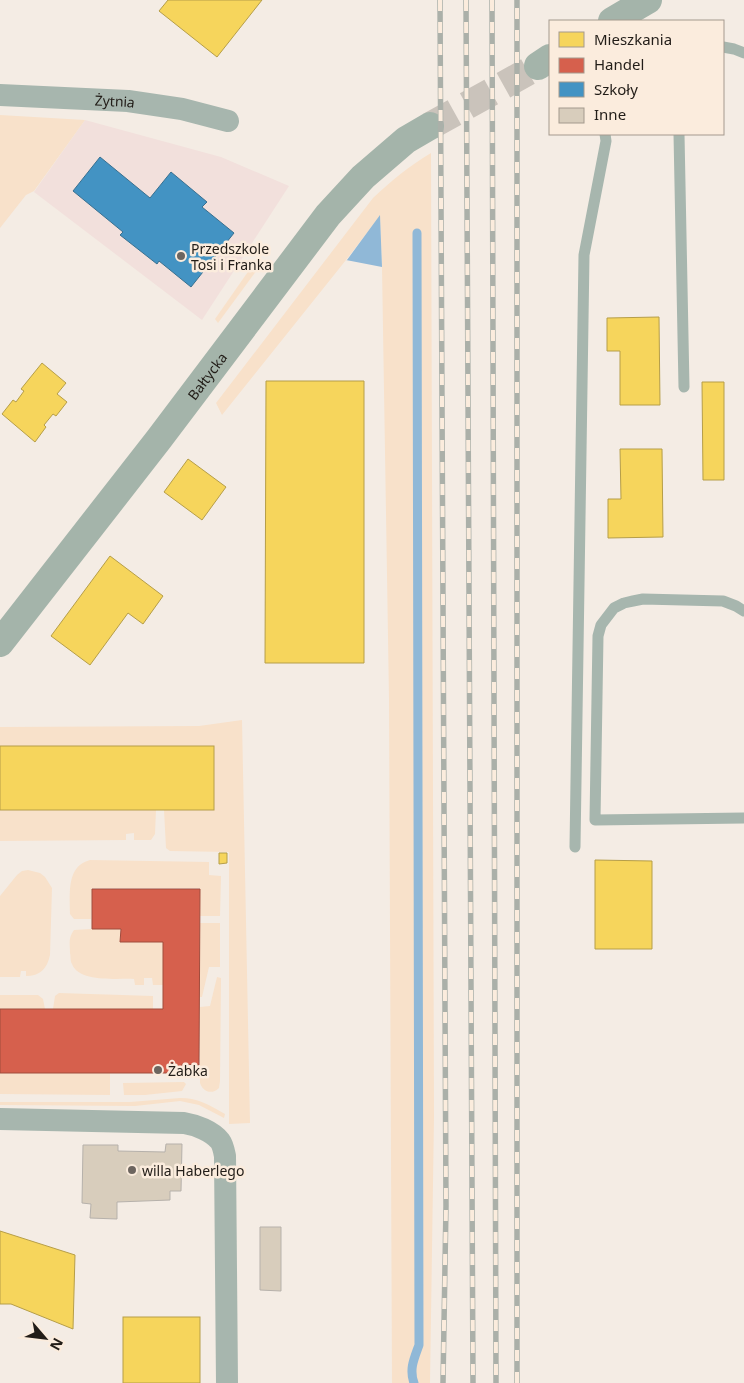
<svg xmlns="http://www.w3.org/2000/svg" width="744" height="1383" font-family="'Noto Sans',sans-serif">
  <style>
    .education { fill: #f2e0dc }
    .green { fill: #f8e1ca }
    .water { fill: #90b8d7 }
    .homes { fill: #f6d55c; stroke: #b69e48 }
    .shops { fill: #d6604d; stroke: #a04c3d }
    .schools { fill: #4393c3; stroke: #397090 }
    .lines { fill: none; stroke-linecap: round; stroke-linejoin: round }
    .stream { stroke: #90b8d7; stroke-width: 9 }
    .building { fill: #d8cdbc; stroke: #b6b1ab }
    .secondary-tunnel { stroke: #cac3bb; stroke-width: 28; stroke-dasharray: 28 14; stroke-linecap: butt }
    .lane { stroke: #a7b6ae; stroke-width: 11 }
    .street { stroke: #a7b6ae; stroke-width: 22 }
    .secondary { stroke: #a4b4aa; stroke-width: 28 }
    .rail-casing { stroke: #abb0a9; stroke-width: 5.5 }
    .rail { stroke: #fbecdd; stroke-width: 4; stroke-dasharray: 11; stroke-linecap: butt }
    .poi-dot { fill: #6c655f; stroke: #fbecdd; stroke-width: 2 }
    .labels { text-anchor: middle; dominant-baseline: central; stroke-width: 5; stroke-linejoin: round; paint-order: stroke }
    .street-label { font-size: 14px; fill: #221d18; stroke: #fbecdd }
    .poi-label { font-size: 14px; fill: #221d18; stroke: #fbecdd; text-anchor: start }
  </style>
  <rect width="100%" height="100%" fill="#f4ece4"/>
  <polygon class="education" points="85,120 221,157 289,186 202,320 34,192"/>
  <g class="green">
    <polygon points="0,115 85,120 34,191 26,195 0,228"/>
    <path d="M 431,153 L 434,1117 L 430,1383 L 392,1383 L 389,698 L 382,267 L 380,216 L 346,260 L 222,415 L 216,403 L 373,198 C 391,181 409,166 431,153 Z"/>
    <polygon points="252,266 257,270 218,323 215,319"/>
    <polygon points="242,720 250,1123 229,1124 229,852 170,851 166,848 164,810 214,810 214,747 0,746 0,727 199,726"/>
    <polygon points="0,810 156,810 155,834 151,840 134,840 134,833 126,834 126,840 0,841"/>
    <path d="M 90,860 L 209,862 L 209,875 L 221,876 L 220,916 L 200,916 L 200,888 L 92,888 L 91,919 L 74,919 L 70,914 C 70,894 66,866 90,860 Z"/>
    <path d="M 28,870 L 40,873 L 45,877 L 52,888 L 50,955 C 47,969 40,976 26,976 L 26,971 L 21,971 L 20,977 L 0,977 L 0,896 L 17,875 L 22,871 Z"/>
    <polygon points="200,923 220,923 220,967 209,967 202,997 200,997"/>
    <path d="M 91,929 L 120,929 L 120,942 L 163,942 L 163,985 L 153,985 L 152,978 L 144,978 L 144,985 L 135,985 L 134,979 C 118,978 79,983 72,964 C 70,961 71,957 70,953 C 70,942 68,939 74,930 Z"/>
    <path d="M 217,977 L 221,978 L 220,1081 L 219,1088 C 212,1095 203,1092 200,1083 L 200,1007 L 210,1006 Z"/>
    <polygon points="59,993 153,996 153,1009 53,1009 55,996"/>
    <polygon points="0,995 38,995 43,999 45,1009 0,1009"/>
    <polygon points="0,1073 110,1073 110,1095 0,1094"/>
    <polygon points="184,1082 186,1084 182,1091 145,1095 124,1095 123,1083"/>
    <path d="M 180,1098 C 199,1098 209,1105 225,1114 L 224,1118 L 199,1105 L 180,1101 L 135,1106 L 0,1105 L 0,1102 L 130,1102 Z"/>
  </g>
  <polygon class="water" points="380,215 382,267 346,260 347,260"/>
  <g class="homes">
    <polygon points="168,0 262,0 217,57 159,11"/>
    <polygon points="659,317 660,405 620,405 620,351 607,351 607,318"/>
    <polygon points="42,363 66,383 57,394 67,402 56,416 53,414 44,425 46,427 35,442 2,414 13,400 16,402 24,391 21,389"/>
    <polygon points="266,381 364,381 364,663 265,663"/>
    <polygon points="702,382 724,382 724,480 703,480"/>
    <polygon points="620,449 662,449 663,537 608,538 608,499 621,499"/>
    <polygon points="188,459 226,487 202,520 164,492"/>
    <polygon points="110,556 163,596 143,624 128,613 90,665 51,636"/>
    <rect x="0" y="746" width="214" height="64"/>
    <polygon points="219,853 227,853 227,863 219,864"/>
    <polygon points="595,860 652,861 652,949 595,949"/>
    <polygon points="0,1231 75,1255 73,1329 11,1304 0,1304"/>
    <rect x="123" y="1317" width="77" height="66"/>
  </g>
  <polygon class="shops" points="92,889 200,889 199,1065 182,1064 182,1073 0,1073 0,1009 163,1009 163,942 120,942 121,929 92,929"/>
  <polygon class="schools" points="100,157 150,198 171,172 207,202 202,207 234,233 191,287 159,261 157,264 120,235 123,232 73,191"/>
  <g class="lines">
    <path class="stream" d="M 414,1383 C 409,1369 414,1359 419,1345 L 417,233"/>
  </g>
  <g class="building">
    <polygon points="166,1144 182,1144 181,1191 170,1191 170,1200 117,1202 117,1219 90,1218 91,1204 82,1203 83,1145 118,1145 118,1151 165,1152"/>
    <polygon points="260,1227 281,1227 281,1291 260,1290"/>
  </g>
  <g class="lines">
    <polyline class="secondary-tunnel" points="430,126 538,66"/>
    <g class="lane">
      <polyline points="723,47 734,49 744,53"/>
      <polyline points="679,134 684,387"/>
      <polyline points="744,611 736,606 723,601 643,599 633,601 624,603 614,608 601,625 598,636 595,820 744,818"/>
      <polyline points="575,847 584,255 606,141 605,134"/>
    </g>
    <g class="street">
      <path id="s1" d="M 0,95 L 128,101 L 182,109 L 228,121"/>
      <path d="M 0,1119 L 184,1123 C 196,1125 212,1131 220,1141 C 223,1145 224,1151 225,1156 L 227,1383"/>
    </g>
    <g class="secondary">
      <polyline points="612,21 648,0"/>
      <polyline points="538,66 550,58"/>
      <path id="s2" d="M 0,643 L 159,439 L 328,215 L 363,177 L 406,140 L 430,126"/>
    </g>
    <defs>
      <g id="rail">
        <polyline points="440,0 446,1206 443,1383"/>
        <polyline points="466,0 473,1383"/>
        <polyline points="492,0 496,1383"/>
        <polyline points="517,1383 517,0"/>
      </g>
    </defs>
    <use href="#rail" class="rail-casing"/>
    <use href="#rail" class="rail"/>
  </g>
  <g class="poi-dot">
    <circle cx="181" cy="256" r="5"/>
    <circle cx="158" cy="1070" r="5"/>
    <circle cx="132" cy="1170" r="5"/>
  </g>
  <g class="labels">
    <g class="street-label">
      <text stroke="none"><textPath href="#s1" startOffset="115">Żytnia</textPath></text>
      <text stroke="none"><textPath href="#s2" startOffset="338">Bałtycka</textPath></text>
    </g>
    <g class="poi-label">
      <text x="191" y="248">Przedszkole<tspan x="191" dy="16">Tosi i Franka</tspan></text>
      <text x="168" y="1070">Żabka</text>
      <text x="142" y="1170">willa Haberlego</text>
    </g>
  </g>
  <rect x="549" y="20" width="175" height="115" fill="#fbecdd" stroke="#a4998e"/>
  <rect x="559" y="32" width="25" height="15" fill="#f6d55c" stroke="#a4998e"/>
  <text x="594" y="45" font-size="15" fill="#221d18">Mieszkania</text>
  <rect x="559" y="58" width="25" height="15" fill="#d6604d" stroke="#a4998e"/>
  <text x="594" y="70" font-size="15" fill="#221d18">Handel</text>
  <rect x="559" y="82" width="25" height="15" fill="#4393c3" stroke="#a4998e"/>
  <text x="594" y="95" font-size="15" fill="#221d18">Szkoły</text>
  <rect x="559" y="108" width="25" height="15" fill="#d8cdbc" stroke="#a4998e"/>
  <text x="594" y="120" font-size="15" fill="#221d18">Inne</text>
  <g transform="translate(45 1338) rotate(118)" stroke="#fbecdd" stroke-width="4" paint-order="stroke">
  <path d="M0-4L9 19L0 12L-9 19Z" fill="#221d18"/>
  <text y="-8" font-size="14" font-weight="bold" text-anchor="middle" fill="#221d18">N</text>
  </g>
</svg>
